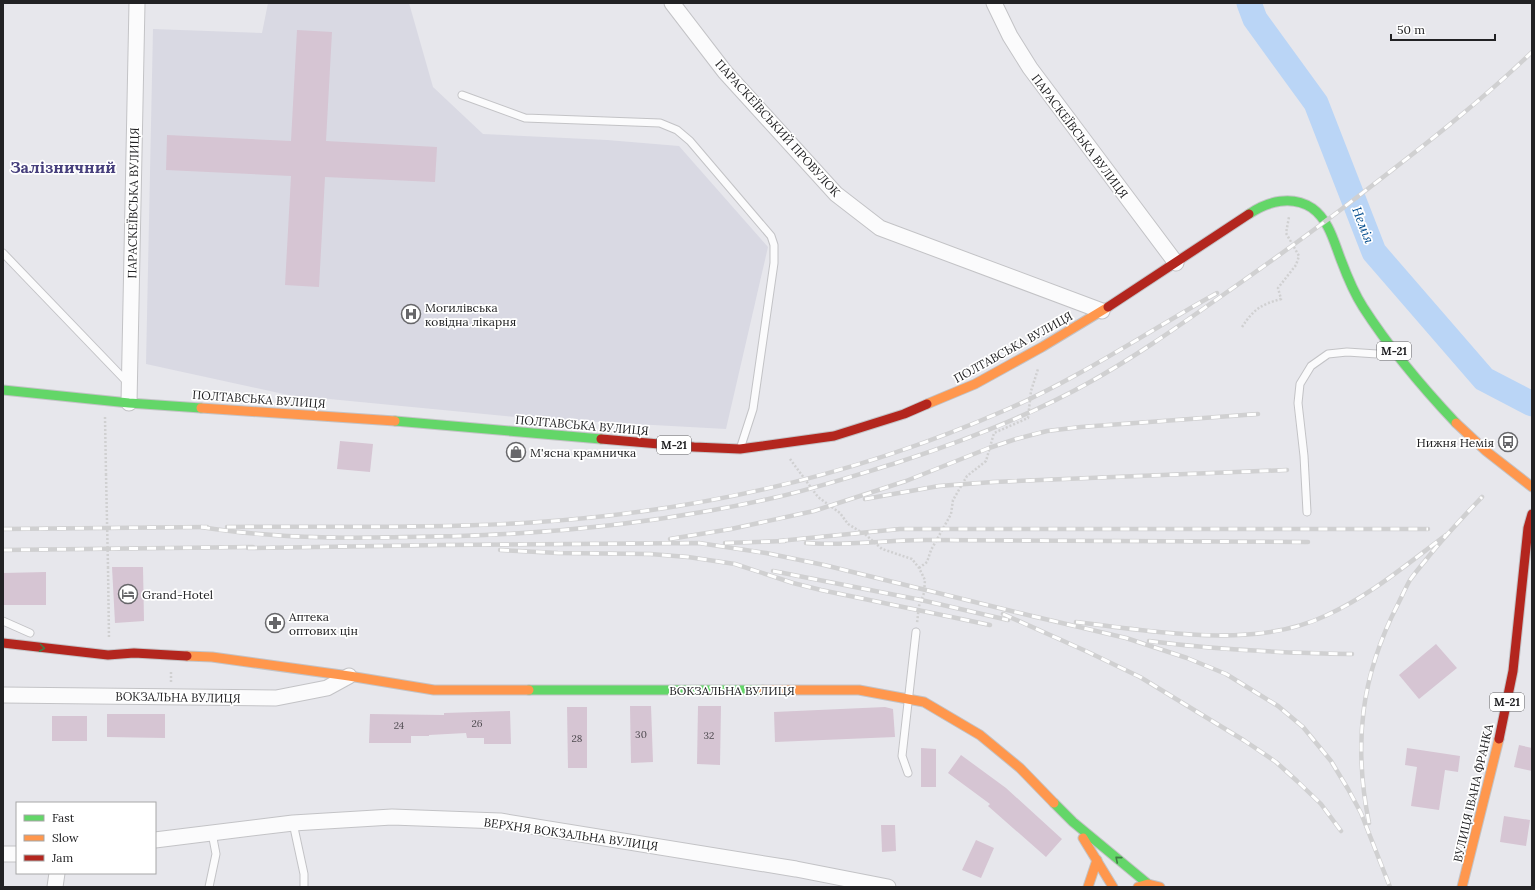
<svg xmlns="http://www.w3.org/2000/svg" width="1535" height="890" font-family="Lora,serif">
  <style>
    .built { fill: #d9d9e3 }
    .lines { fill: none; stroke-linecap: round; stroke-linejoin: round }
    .river { stroke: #bad5f6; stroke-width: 25 }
    .building { fill: #d6c5d3 }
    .lane-casing { stroke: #c3c3c6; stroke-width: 9 }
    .street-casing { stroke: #c3c3c6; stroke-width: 17 }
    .fast-casing { stroke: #c3c3c6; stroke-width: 11 }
    .slow-casing { stroke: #c3c3c6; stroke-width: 11 }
    .jam-casing { stroke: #c3c3c6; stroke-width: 11 }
    .path { stroke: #d0d0d1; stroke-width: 2.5; stroke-dasharray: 2 2; stroke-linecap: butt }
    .lane { stroke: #fbfbfc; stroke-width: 7 }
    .street { stroke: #fbfbfc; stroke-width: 15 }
    .fast { stroke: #63d668; stroke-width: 9 }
    .slow { stroke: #ff974d; stroke-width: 9 }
    .jam { stroke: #b3261e; stroke-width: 9 }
    .rail-casing { stroke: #d0d0d1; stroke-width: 4.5 }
    .rail { stroke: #fff; stroke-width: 3; stroke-dasharray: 9; stroke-linecap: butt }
    .path-bridge { stroke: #d0d0d1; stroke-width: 2.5; stroke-dasharray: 2 2; stroke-linecap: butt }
    .oneway { stroke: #427c46 }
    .labels { text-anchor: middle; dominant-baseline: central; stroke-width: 3.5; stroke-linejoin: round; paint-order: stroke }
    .number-label { font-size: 10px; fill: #4f4b50 }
    .shield { fill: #fff; stroke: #646466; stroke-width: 1 }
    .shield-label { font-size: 11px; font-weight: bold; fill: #222224 }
    .street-label { font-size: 12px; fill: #222224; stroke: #fff }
    .poi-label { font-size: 12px; fill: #222224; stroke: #fff; text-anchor: start }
    .water-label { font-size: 13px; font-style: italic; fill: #004b8d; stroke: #fff }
    .district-label { font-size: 16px; font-weight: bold; fill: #463f7c; stroke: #fff }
  </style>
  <rect width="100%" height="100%" fill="#e7e7ec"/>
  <polygon class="built" points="268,3 409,3 433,87 483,134 607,140 679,146 768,247 726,429 526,418 288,395 146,364 153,29 262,33"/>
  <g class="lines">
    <polyline class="river" points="1249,3 1255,19 1316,103 1374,252 1484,379 1532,404"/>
  </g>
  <g class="building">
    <polygon points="297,30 332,32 326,141 437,147 435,182 325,177 319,287 285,285 291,176 166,170 167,135 291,141"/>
    <polygon points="340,441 373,444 370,472 337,469"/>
    <polygon points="112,567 143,567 144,621 115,623"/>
    <polygon points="46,572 46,605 3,605 3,573"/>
    <polygon points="1436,644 1457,668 1419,699 1399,675"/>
    <polygon points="630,706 651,706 653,762 631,763"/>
    <polygon points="698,706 721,706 720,765 697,764"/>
    <polygon points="567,707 587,707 587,768 568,768"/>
    <polygon points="885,707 893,709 895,737 775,742 774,712"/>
    <polygon points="510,711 511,744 484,744 484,738 467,738 466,733 429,735 429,736 411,736 411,743 369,743 370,714 444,715 444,713"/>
    <polygon points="107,714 165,714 165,738 107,737"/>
    <rect x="52" y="716" width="35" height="25"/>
    <polygon points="1519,745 1532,748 1532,771 1514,767"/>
    <polygon points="921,748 936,749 936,787 921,787"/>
    <polygon points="1407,748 1460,756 1458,772 1445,770 1439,810 1411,806 1417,767 1405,765"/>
    <polygon points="961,755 1006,788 1062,839 1046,857 988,806 990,804 948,773"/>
    <polygon points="1504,816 1530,820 1526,846 1500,842"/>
    <polygon points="881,825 895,825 896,851 882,852"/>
    <polygon points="976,840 994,848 981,878 962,870"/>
  </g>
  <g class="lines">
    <defs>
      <g id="lane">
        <polyline points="462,95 525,118 660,123 677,130 690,141 771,236 774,245 774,263 753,409 741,446"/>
        <polyline points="3,253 128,383"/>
        <polyline points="1307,512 1304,456 1298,403 1300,384 1311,366 1328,354 1347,352 1392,355"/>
        <polyline points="3,621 30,633"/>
        <polyline points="908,773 902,756 916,632"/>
        <polyline points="293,823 304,874 304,887"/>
        <polyline points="209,887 216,854 212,833"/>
      </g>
      <g id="street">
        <polyline points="672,3 725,72 836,194 880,228 1102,311"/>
        <polyline points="994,3 1010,36 1030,68 1176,263"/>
        <polyline points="129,403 137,3"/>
        <polyline points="3,695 276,698 327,688 349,676"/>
        <polyline points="155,840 293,823 392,817 500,821 796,869 888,887"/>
        <polyline points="3,854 17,854"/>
        <polyline points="55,887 57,873"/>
      </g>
      <g id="fast">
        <path d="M 1249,214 C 1268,201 1292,195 1312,208 C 1329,220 1334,242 1341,260 C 1347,276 1354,293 1363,307 C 1390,349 1422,387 1456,423"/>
        <polyline points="3,390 129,403 201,408"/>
        <polyline points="395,421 601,439"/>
        <polyline points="529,690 763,690"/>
        <polyline points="1054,803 1073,822 1148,884"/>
      </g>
      <g id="slow">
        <polyline points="927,404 975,384 1042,347 1108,307"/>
        <polyline points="201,408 395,421"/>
        <polyline points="1456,423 1486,451 1532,487"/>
        <polyline points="187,656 212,657 349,676 434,690 529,690"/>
        <polyline points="763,690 859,690 924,702 980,735 1020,768 1054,803"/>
        <polyline points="1083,838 1113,887"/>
        <polyline points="1088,887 1097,860"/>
        <polyline points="1138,887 1148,884 1160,887"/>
        <polyline points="1462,887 1499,739"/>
      </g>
      <g id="jam">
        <polyline points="1108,307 1249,214"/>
        <polyline points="601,439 694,447 740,449 834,436 904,414 927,404"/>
        <polyline points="3,643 108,655 134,653 187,656"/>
        <polyline points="1499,739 1513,671 1528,528 1532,514"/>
      </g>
    </defs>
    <use href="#lane" class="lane-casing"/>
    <use href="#street" class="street-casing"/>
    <use href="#fast" class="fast-casing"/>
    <use href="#slow" class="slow-casing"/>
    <use href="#jam" class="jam-casing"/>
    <g class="path">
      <path d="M 1242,327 C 1254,309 1260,305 1281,299 L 1278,288 L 1296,265 L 1299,256 L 1286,233 L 1289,217"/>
      <polyline points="105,417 106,474"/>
      <polyline points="790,459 818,497 840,513 848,524 866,535 882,549 912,559 919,568 925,580 924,593 919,606 917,623"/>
      <polyline points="108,567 109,639"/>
      <polyline points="919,568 927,562 931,550 951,514 953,500 967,476 986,461 994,433 1028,418 1031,391 1038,369"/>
      <polyline points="171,672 171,683"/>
    </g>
    <use href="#lane" class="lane"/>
    <use href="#street" class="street"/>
    <use href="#fast" class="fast"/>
    <use href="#slow" class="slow"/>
    <use href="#jam" class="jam"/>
    <defs>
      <g id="rail">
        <polyline points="865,499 939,486 993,482 1287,470"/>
        <path d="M 201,527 C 287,541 372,538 459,536 C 564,533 670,521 773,498 C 813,489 853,476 893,464 C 961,442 1028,417 1090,382 C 1133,358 1173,330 1213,302 C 1256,272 1298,242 1339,211 C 1405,160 1472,110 1532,52"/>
        <path d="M 227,527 C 331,526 436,529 539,522 C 700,511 860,474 1008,409 C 1081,377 1147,332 1217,293"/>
        <polyline points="3,529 207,527"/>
        <polyline points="670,539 731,529 814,511 906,481 989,448 1016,439 1047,431 1081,427 1258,414"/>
        <polyline points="779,541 900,529 1428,529"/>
        <polyline points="725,543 785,541"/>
        <path d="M 806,543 C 846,546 887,540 927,540 L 1308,542"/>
        <polyline points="248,548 442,545 699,543 766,553 824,565 1032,616 1126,638 1187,658 1226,674 1278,706 1303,727 1331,761 1348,789 1361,813 1390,887"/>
        <polyline points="3,550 253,547"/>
        <polyline points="500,550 558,553 650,554 688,557 735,564 793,583 821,590 990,625"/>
        <polyline points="773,571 921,600 1008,620"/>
        <polyline points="1003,614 1088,652 1140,677 1245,741 1276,762 1297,781 1321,804 1341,831"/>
        <path d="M 1076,622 C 1153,631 1253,650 1325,616 C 1370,596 1407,564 1446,535"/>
        <path d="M 1149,641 C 1217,650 1285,653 1352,654"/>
        <path d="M 1369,823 C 1353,743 1361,676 1398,604 C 1402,596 1406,587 1410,580 C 1415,573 1420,567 1425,561 C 1443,538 1462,518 1482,497"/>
      </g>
    </defs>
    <use href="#rail" class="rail-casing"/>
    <use href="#rail" class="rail"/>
    <polyline class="path-bridge" points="106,474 108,567"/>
  </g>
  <defs><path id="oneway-chevron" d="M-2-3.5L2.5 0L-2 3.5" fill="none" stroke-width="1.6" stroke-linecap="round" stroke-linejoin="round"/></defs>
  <g class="oneway">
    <use href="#oneway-chevron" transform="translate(42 648) rotate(7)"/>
    <use href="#oneway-chevron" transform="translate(1118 859) rotate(-140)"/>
  </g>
  <defs>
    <symbol id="hospital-ring" viewBox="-11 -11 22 22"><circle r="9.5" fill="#fff" stroke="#67676a" stroke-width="1.5"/><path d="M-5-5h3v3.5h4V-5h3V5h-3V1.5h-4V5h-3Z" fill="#67676a"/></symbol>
    <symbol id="bus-ring" viewBox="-11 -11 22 22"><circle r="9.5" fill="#fff" stroke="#67676a" stroke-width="1.5"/><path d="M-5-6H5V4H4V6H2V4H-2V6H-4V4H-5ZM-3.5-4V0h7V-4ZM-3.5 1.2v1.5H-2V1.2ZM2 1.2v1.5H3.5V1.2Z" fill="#67676a"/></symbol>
    <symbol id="shop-ring" viewBox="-11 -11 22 22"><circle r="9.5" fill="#fff" stroke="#67676a" stroke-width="1.5"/><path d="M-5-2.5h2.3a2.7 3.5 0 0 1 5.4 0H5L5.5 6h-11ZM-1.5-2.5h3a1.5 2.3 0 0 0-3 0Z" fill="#67676a"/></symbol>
    <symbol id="hotel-ring" viewBox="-11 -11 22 22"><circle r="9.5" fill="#fff" stroke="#67676a" stroke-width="1.5"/><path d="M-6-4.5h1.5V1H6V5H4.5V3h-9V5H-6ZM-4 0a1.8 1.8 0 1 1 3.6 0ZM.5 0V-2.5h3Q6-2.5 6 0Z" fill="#67676a"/></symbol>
    <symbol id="pharmacy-ring" viewBox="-11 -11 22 22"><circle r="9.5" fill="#fff" stroke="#67676a" stroke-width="1.5"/><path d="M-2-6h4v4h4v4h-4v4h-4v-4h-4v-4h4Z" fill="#67676a"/></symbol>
  </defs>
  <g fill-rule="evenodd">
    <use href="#hospital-ring" x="400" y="303" width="22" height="22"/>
    <use href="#bus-ring" x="1497" y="431" width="22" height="22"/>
    <use href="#shop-ring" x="505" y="441" width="22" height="22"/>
    <use href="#hotel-ring" x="117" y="583" width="22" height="22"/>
    <use href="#pharmacy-ring" x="264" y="612" width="22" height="22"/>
  </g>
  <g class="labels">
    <g class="number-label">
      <text x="477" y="723">26</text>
      <text x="399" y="725">24</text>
      <text x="641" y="734">30</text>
      <text x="709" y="735">32</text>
      <text x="577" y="738">28</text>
    </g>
    <g class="shield">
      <rect x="1377" y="342" width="34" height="18" rx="3"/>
      <rect x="657" y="436" width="34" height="18" rx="3"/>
      <rect x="1490" y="693" width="34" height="18" rx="3"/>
    </g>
    <g class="shield-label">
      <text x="1394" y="351">М-21</text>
      <text x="674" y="445">М-21</text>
      <text x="1507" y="702">М-21</text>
    </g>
    <g class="street-label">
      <text transform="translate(778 128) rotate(48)">ПАРАСКЕЇВСЬКИЙ ПРОВУЛОК</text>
      <text transform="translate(1080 136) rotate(53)">ПАРАСКЕЇВСЬКА ВУЛИЦЯ</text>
      <text transform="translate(133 203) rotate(-89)">ПАРАСКЕЇВСЬКА ВУЛИЦЯ</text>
      <text transform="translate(1013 347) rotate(-29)">ПОЛТАВСЬКА ВУЛИЦЯ</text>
      <text transform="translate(259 399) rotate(4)">ПОЛТАВСЬКА ВУЛИЦЯ</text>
      <text transform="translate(582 425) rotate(5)">ПОЛТАВСЬКА ВУЛИЦЯ</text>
      <text x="732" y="690">ВОКЗАЛЬНА ВУЛИЦЯ</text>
      <text transform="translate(178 697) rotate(1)">ВОКЗАЛЬНА ВУЛИЦЯ</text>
      <text transform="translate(1473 793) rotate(-77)">ВУЛИЦЯ ІВАНА ФРАНКА</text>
      <text transform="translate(571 834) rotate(8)">ВЕРХНЯ ВОКЗАЛЬНА ВУЛИЦЯ</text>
    </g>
    <g class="poi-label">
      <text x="425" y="307">Могилівська<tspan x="425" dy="14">ковідна лікарня</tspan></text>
      <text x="1494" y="442" text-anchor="end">Нижня Немія</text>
      <text x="530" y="452">М'ясна крамничка</text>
      <text x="142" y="594">Grand-Hotel</text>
      <text x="289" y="616">Аптека<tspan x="289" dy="14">оптових цін</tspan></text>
    </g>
    <g class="water-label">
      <text transform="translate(1363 225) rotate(69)">Немія</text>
    </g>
    <g class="district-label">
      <text x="63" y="167">Залізничний</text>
    </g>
  </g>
  <rect width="1535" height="890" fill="none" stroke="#222224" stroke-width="8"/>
  <rect x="16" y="802" width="140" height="72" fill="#ffffff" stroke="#a7a7a7"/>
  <rect x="24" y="815" width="20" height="6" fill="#63d668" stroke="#a7a7a7"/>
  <text x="52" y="822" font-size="12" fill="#222224">Fast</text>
  <rect x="24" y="835" width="20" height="6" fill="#ff974d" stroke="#a7a7a7"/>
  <text x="52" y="842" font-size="12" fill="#222224">Slow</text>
  <rect x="24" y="855" width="20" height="6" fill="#b3261e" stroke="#a7a7a7"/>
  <text x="52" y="862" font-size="12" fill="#222224">Jam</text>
  <path d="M1391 34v6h104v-6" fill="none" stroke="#222224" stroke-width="2"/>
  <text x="1397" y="34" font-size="12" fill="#222224" stroke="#ffffff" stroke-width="3" paint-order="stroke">50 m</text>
</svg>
